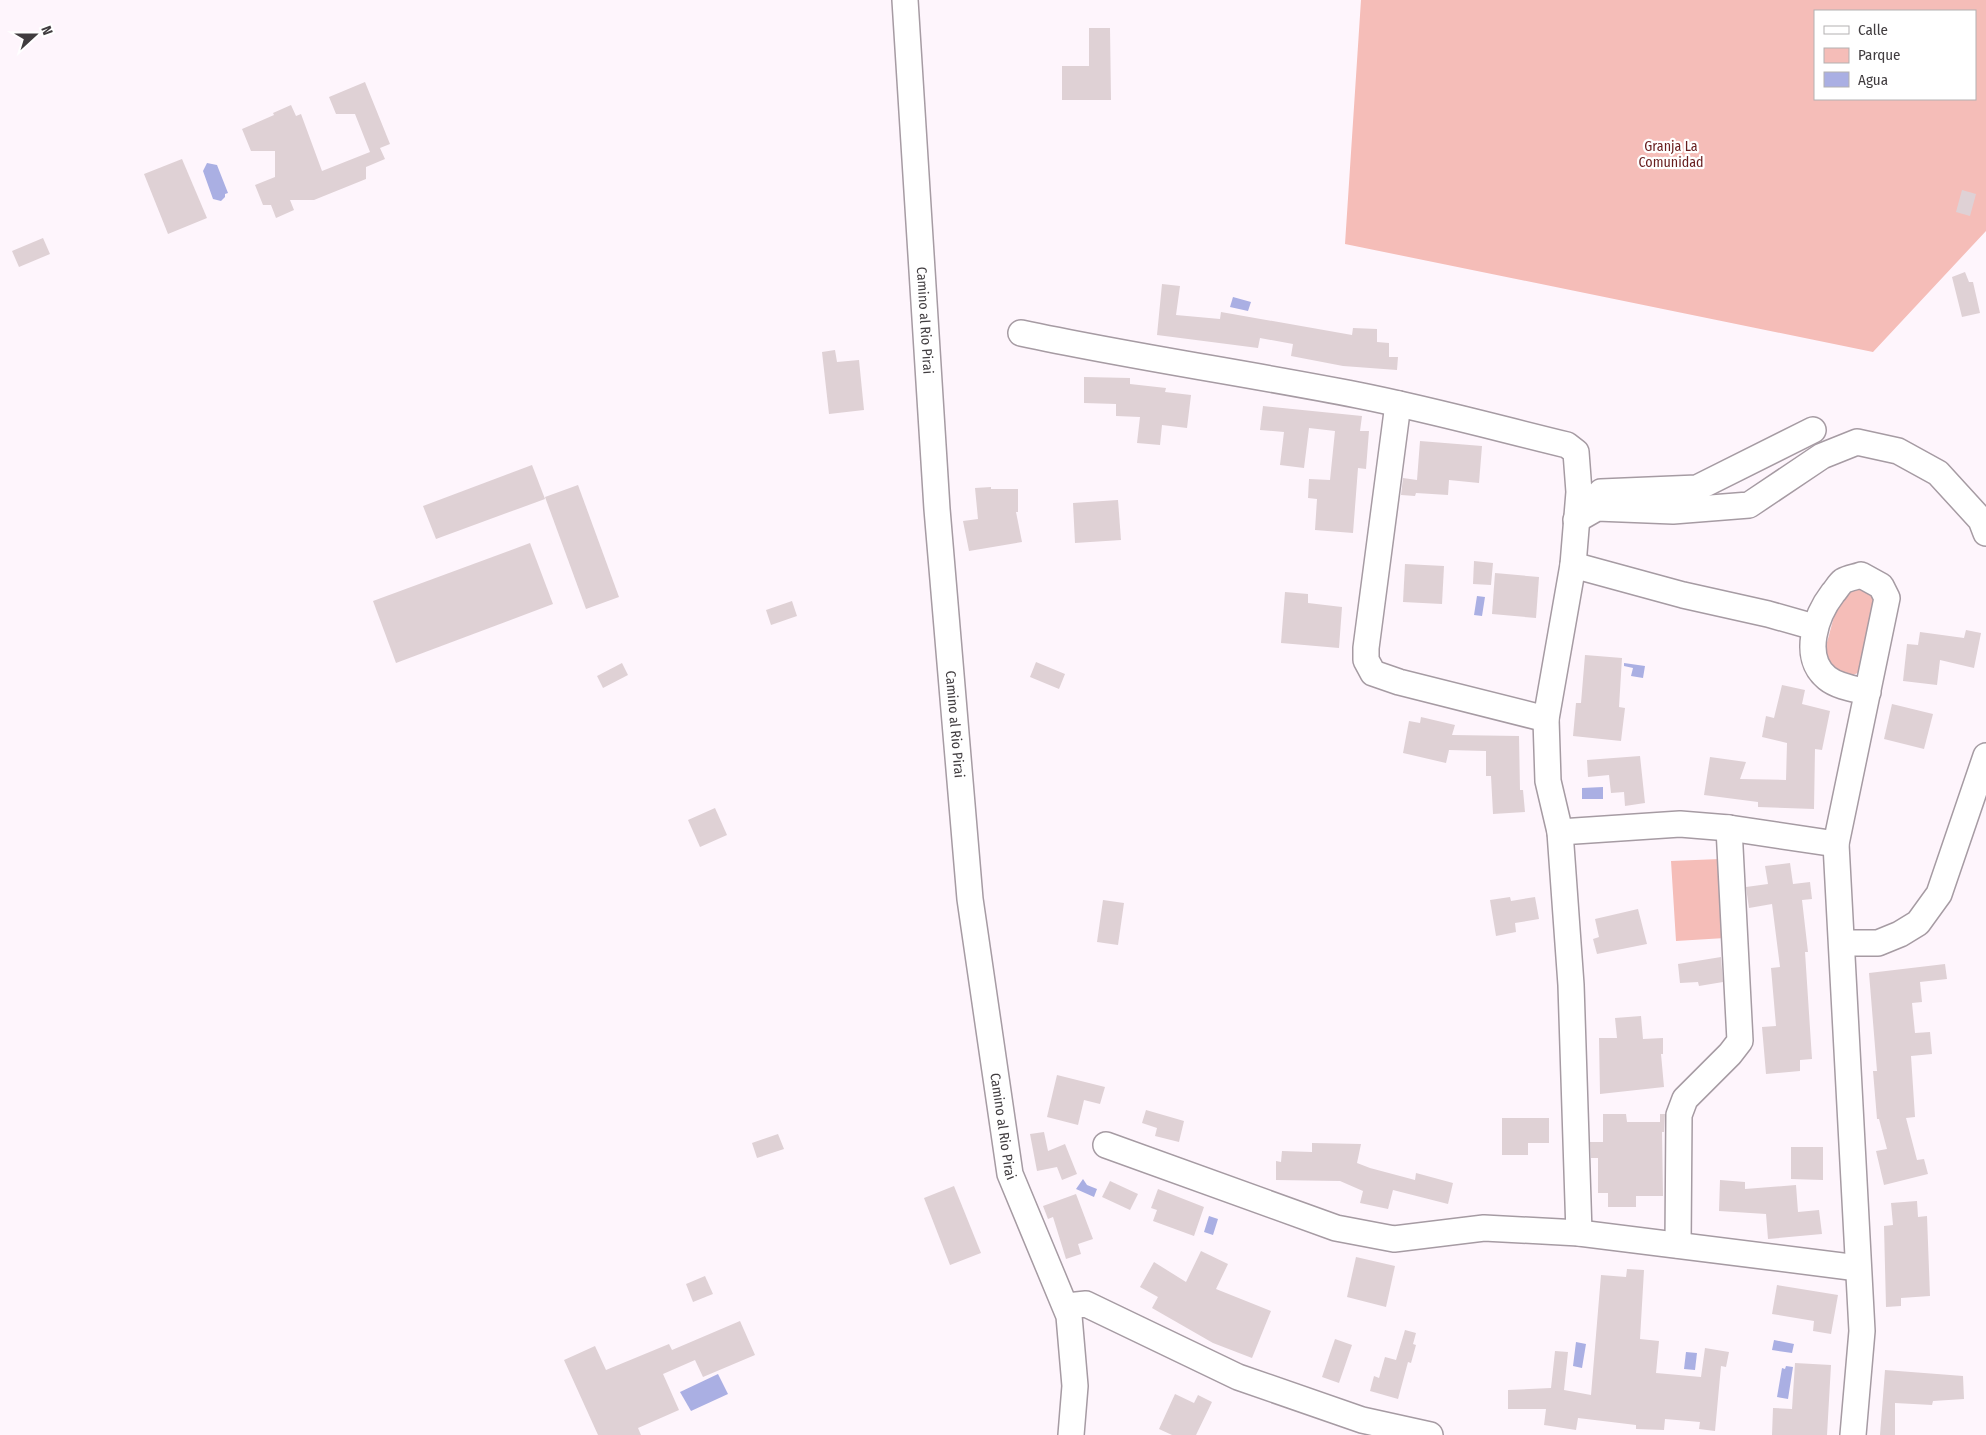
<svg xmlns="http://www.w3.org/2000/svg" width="1986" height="1435" font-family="'Fira Sans Condensed',sans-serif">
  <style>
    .green { fill: #f5bdb8; fill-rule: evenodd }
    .water { fill: #aaafe3 }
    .building { fill: #dfd1d5 }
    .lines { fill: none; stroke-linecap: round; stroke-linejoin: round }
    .minor-casing { stroke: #a69ba3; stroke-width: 28 }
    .minor { stroke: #fff; stroke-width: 25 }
    .labels { text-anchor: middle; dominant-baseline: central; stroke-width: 4.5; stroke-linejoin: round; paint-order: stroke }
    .park-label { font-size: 14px; fill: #671d1d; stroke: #fff }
    .street-label { font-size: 14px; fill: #403c3f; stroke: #fff }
  </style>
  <rect width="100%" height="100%" fill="#fef5fc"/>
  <g class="green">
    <path d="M 1361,0 L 1986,0 L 1986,231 L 1873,352 L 1345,244 ZM 1815,11 L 1975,11 L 1975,99 L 1815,99 Z"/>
    <polygon points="1864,587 1877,599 1866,665 1858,673 1850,676 1831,671 1825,650 1840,594"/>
    <polygon points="1720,859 1725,938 1676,941 1671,861"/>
  </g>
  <g class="water">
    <polygon points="207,163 217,165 228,193 225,194 225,197 221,201 213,199 203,171"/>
    <polygon points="1233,297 1251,302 1248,311 1230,307"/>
    <polygon points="1477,596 1485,597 1482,616 1474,615"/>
    <polygon points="1624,663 1645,666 1643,678 1631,676 1633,668 1624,666"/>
    <polygon points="1603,787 1603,799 1582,799 1582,788"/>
    <polygon points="1083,1179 1087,1185 1097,1189 1094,1197 1076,1189"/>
    <polygon points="1209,1216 1218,1219 1213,1235 1204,1232"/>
    <polygon points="1774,1340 1794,1344 1792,1353 1772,1350"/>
    <polygon points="1576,1342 1586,1344 1582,1368 1573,1366"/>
    <polygon points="1686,1352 1697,1353 1695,1370 1684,1369"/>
    <polygon points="1786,1366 1793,1367 1788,1399 1777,1397 1782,1368 1785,1369"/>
    <polygon points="718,1374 728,1394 691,1411 680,1392"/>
  </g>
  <g class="building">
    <polygon points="1089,28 1110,28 1111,100 1062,100 1062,66 1089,66"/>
    <polygon points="365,82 390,144 380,148 385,159 366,167 366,179 314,200 290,200 294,210 276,218 271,205 263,205 255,185 275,177 275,151 251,151 242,129 274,115 273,113 291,105 296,116 301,114 322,171 370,152 355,114 336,114 329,97"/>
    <polygon points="182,159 207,218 168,234 144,174"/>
    <polygon points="1962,190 1976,194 1970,216 1956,212"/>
    <polygon points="43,238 50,254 19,267 12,251"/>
    <polygon points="1965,272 1969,282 1973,282 1980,313 1962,317 1952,277"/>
    <polygon points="1162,284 1180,286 1176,315 1220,319 1221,312 1352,335 1353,328 1377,329 1377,342 1389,343 1389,357 1398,357 1397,370 1343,366 1291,356 1293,344 1260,338 1258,348 1157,335"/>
    <polygon points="835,350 837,362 859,360 864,410 829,414 822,352"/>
    <polygon points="1084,377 1130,378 1130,384 1166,388 1165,392 1191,395 1187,428 1162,425 1160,445 1137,443 1140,417 1116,416 1116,404 1084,403"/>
    <polygon points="1263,406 1362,416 1360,431 1369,431 1366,469 1358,468 1353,533 1315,530 1317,499 1308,498 1309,479 1330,480 1335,431 1309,428 1304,468 1280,465 1284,432 1260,430"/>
    <polygon points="1420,441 1482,446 1479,483 1449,480 1448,495 1416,493 1415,496 1401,495 1403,478 1417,480"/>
    <polygon points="532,465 545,499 436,539 423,506"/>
    <polygon points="578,485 619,597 586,609 545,497"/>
    <polygon points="991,487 991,489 1018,489 1018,512 1016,512 1022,542 969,551 963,521 978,519 975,488"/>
    <polygon points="1118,500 1121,540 1075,543 1073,503"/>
    <polygon points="530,543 553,604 396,663 373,601"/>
    <polygon points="1474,561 1493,563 1491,585 1473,584"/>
    <polygon points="1405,564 1444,566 1442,604 1403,602"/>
    <polygon points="1495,573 1539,577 1536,618 1492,614"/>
    <polygon points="1285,592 1308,594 1308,603 1342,607 1339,648 1281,643"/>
    <polygon points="792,601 797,616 771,625 766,610"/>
    <polygon points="1966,630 1981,633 1974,668 1940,660 1937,685 1903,681 1907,644 1918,645 1920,632 1964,638"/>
    <polygon points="1585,655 1622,658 1619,707 1625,708 1621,741 1573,736 1576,703 1581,703"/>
    <polygon points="1036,662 1065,674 1059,689 1030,677"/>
    <polygon points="622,663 628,675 603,688 597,676"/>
    <polygon points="1782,685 1805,690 1802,704 1830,711 1822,750 1815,749 1814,809 1758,807 1758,802 1704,795 1710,757 1746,762 1740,779 1786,780 1787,743 1762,737 1766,716 1774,718"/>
    <polygon points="1892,704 1933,714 1924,749 1884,739"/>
    <polygon points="1421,717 1455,725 1452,735 1519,736 1520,790 1523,790 1525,812 1493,814 1491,776 1486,776 1486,751 1449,750 1446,763 1403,753 1409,721 1420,723"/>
    <polygon points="1640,756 1645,803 1625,806 1624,792 1611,793 1609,775 1588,777 1587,760"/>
    <polygon points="715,808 727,835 700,847 688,820"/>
    <polygon points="1790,863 1793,884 1810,882 1812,899 1802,900 1808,952 1805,952 1812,1059 1800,1060 1800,1071 1766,1074 1762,1027 1776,1026 1771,968 1780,967 1772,904 1749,908 1746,887 1768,884 1765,866"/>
    <polygon points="1510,897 1511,901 1535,897 1539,919 1515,923 1516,932 1496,936 1490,900"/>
    <polygon points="1103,900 1124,903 1118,945 1097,942"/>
    <polygon points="1638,909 1647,944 1597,954 1593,939 1599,937 1595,919"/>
    <polygon points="1721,957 1723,982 1699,986 1698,982 1680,983 1678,964"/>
    <polygon points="1945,964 1947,979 1920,982 1922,1002 1912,1003 1915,1033 1930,1032 1932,1054 1911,1056 1915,1117 1906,1118 1917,1160 1924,1159 1928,1174 1884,1185 1876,1151 1887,1149 1879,1119 1877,1119 1873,1071 1877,1071 1869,973"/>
    <polygon points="1641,1016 1643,1039 1663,1038 1663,1054 1661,1054 1664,1087 1600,1094 1599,1038 1617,1038 1615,1018"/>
    <polygon points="1057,1075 1105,1087 1100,1104 1084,1100 1078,1125 1047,1117"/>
    <polygon points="1146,1110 1184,1121 1179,1142 1155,1136 1157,1128 1142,1123"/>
    <polygon points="1603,1114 1626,1114 1627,1122 1660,1122 1660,1114 1665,1114 1664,1132 1662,1132 1663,1196 1636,1196 1636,1207 1608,1207 1608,1193 1598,1193 1598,1158 1591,1158 1590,1142 1603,1142"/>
    <polygon points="1502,1118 1549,1118 1549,1143 1528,1143 1528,1155 1502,1155"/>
    <polygon points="1044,1132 1048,1151 1065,1144 1077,1174 1062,1180 1057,1167 1037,1171 1030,1134"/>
    <polygon points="778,1134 784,1149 757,1158 752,1143"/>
    <polygon points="1312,1143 1361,1144 1357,1163 1370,1168 1415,1180 1416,1173 1453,1183 1448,1204 1393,1190 1388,1209 1360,1203 1363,1191 1340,1181 1276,1180 1276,1161 1281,1162 1282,1151 1312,1152"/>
    <polygon points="1791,1147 1823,1147 1823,1180 1791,1179"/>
    <polygon points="1720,1180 1745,1182 1745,1189 1796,1185 1798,1212 1819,1210 1822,1234 1768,1239 1766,1214 1719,1211"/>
    <polygon points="1110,1181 1138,1194 1130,1210 1102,1197"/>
    <polygon points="954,1186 981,1253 950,1265 924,1198"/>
    <polygon points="1158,1189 1204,1207 1194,1236 1153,1221 1157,1210 1151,1208"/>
    <polygon points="1076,1194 1093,1239 1078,1244 1081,1254 1066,1259 1053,1217 1048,1219 1043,1206"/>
    <polygon points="1917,1201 1918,1217 1927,1216 1930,1296 1901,1298 1901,1306 1886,1307 1884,1226 1893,1225 1891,1203"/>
    <polygon points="1201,1251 1228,1264 1216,1289 1271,1311 1252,1358 1213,1343 1152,1308 1158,1297 1140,1287 1154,1262 1186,1282"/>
    <polygon points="1356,1257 1395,1266 1386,1307 1347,1297"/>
    <polygon points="1627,1269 1644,1270 1640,1339 1659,1341 1656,1373 1701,1377 1705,1348 1729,1352 1726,1367 1721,1366 1715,1431 1699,1429 1700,1422 1665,1419 1664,1430 1636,1429 1636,1425 1578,1418 1576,1430 1544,1425 1546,1409 1508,1409 1508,1390 1551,1388 1555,1351 1568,1352 1564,1390 1591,1395 1601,1275 1626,1277"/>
    <polygon points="705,1276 713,1294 693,1302 686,1284"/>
    <polygon points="1777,1285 1838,1295 1831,1334 1813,1331 1814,1321 1772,1314"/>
    <polygon points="740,1321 755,1355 703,1377 695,1360 663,1374 679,1410 638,1428 641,1435 598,1435 564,1360 595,1346 606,1370 669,1344 672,1350"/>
    <polygon points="1405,1330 1416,1333 1413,1344 1416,1345 1411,1363 1408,1362 1398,1399 1370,1391 1374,1376 1379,1378 1385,1357 1396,1360"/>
    <polygon points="1335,1339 1352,1345 1339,1383 1322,1377"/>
    <polygon points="1795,1363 1831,1365 1827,1435 1772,1435 1773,1408 1792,1409"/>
    <polygon points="1885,1370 1963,1376 1964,1399 1933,1401 1932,1405 1895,1403 1895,1435 1880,1435"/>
    <polygon points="1175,1394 1194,1403 1198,1395 1212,1402 1196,1435 1172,1435 1159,1429"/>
  </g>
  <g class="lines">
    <defs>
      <g id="minor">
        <path id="s1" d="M 905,0 L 937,509 L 970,899 L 1010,1174 L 1069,1316 L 1075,1386 L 1071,1435"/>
        <path d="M 1021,333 C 1133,357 1245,373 1357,395 C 1428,409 1497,428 1567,445 L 1576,452 L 1579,492 L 1573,565 L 1546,719 L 1548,781 L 1560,832 L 1571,985 L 1579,1233"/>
        <polyline points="1398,404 1366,648 1366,660 1373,673 1399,682 1546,719"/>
        <polyline points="1601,492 1697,488 1813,430"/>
        <polyline points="1576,520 1597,508 1673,511 1749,505 1822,456 1857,442 1898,451 1938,473 1981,520 1986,533"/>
        <polyline points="1573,565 1683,595 1768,614 1814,627"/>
        <polyline points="1560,832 1680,824 1729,828 1836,844"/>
        <polyline points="1842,943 1878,943 1900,934 1918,923 1939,894 1986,756"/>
        <polyline points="1106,1145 1336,1228 1394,1239 1484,1228 1579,1233 1858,1268"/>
        <polyline points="1678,1245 1679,1115 1685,1099 1730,1054 1740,1041 1729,828"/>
        <polyline points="1067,1306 1086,1304 1238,1377 1362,1420 1430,1435"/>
        <path d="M 1853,1435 L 1862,1331 L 1836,844 L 1887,598 L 1881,586 L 1861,575 C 1856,577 1848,578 1843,581 C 1839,584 1836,590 1833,593 C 1816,615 1801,657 1827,678 C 1838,687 1855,689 1868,692"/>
      </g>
    </defs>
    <use href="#minor" class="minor-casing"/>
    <use href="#minor" class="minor"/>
  </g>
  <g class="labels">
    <g class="park-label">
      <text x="1671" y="146">Granja La<tspan x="1671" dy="16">Comunidad</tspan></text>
    </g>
    <g class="street-label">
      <text stroke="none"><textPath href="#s1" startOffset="321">Camino al Rio Pirai</textPath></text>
      <text stroke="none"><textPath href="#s1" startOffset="726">Camino al Rio Pirai</textPath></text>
      <text stroke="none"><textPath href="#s1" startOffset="1131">Camino al Rio Pirai</textPath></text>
    </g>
  </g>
  <rect x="1814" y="10" width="162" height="90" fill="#ffffff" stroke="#b3b1b2"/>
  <rect x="1824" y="26" width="25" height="8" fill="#ffffff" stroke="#b3b1b2"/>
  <text x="1858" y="35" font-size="15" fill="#403c3f">Calle</text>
  <rect x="1824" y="48" width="25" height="15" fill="#f5bdb8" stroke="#b3b1b2"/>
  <text x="1858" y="60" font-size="15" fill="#403c3f">Parque</text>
  <rect x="1824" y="72" width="25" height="15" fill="#aaafe3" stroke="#b3b1b2"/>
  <text x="1858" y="85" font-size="15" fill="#403c3f">Agua</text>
  <g transform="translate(35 35) rotate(69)" stroke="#ffffff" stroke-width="4" paint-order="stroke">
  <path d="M0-4L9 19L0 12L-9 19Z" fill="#403c3f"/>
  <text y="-8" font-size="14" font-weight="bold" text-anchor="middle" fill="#403c3f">N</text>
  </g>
</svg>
